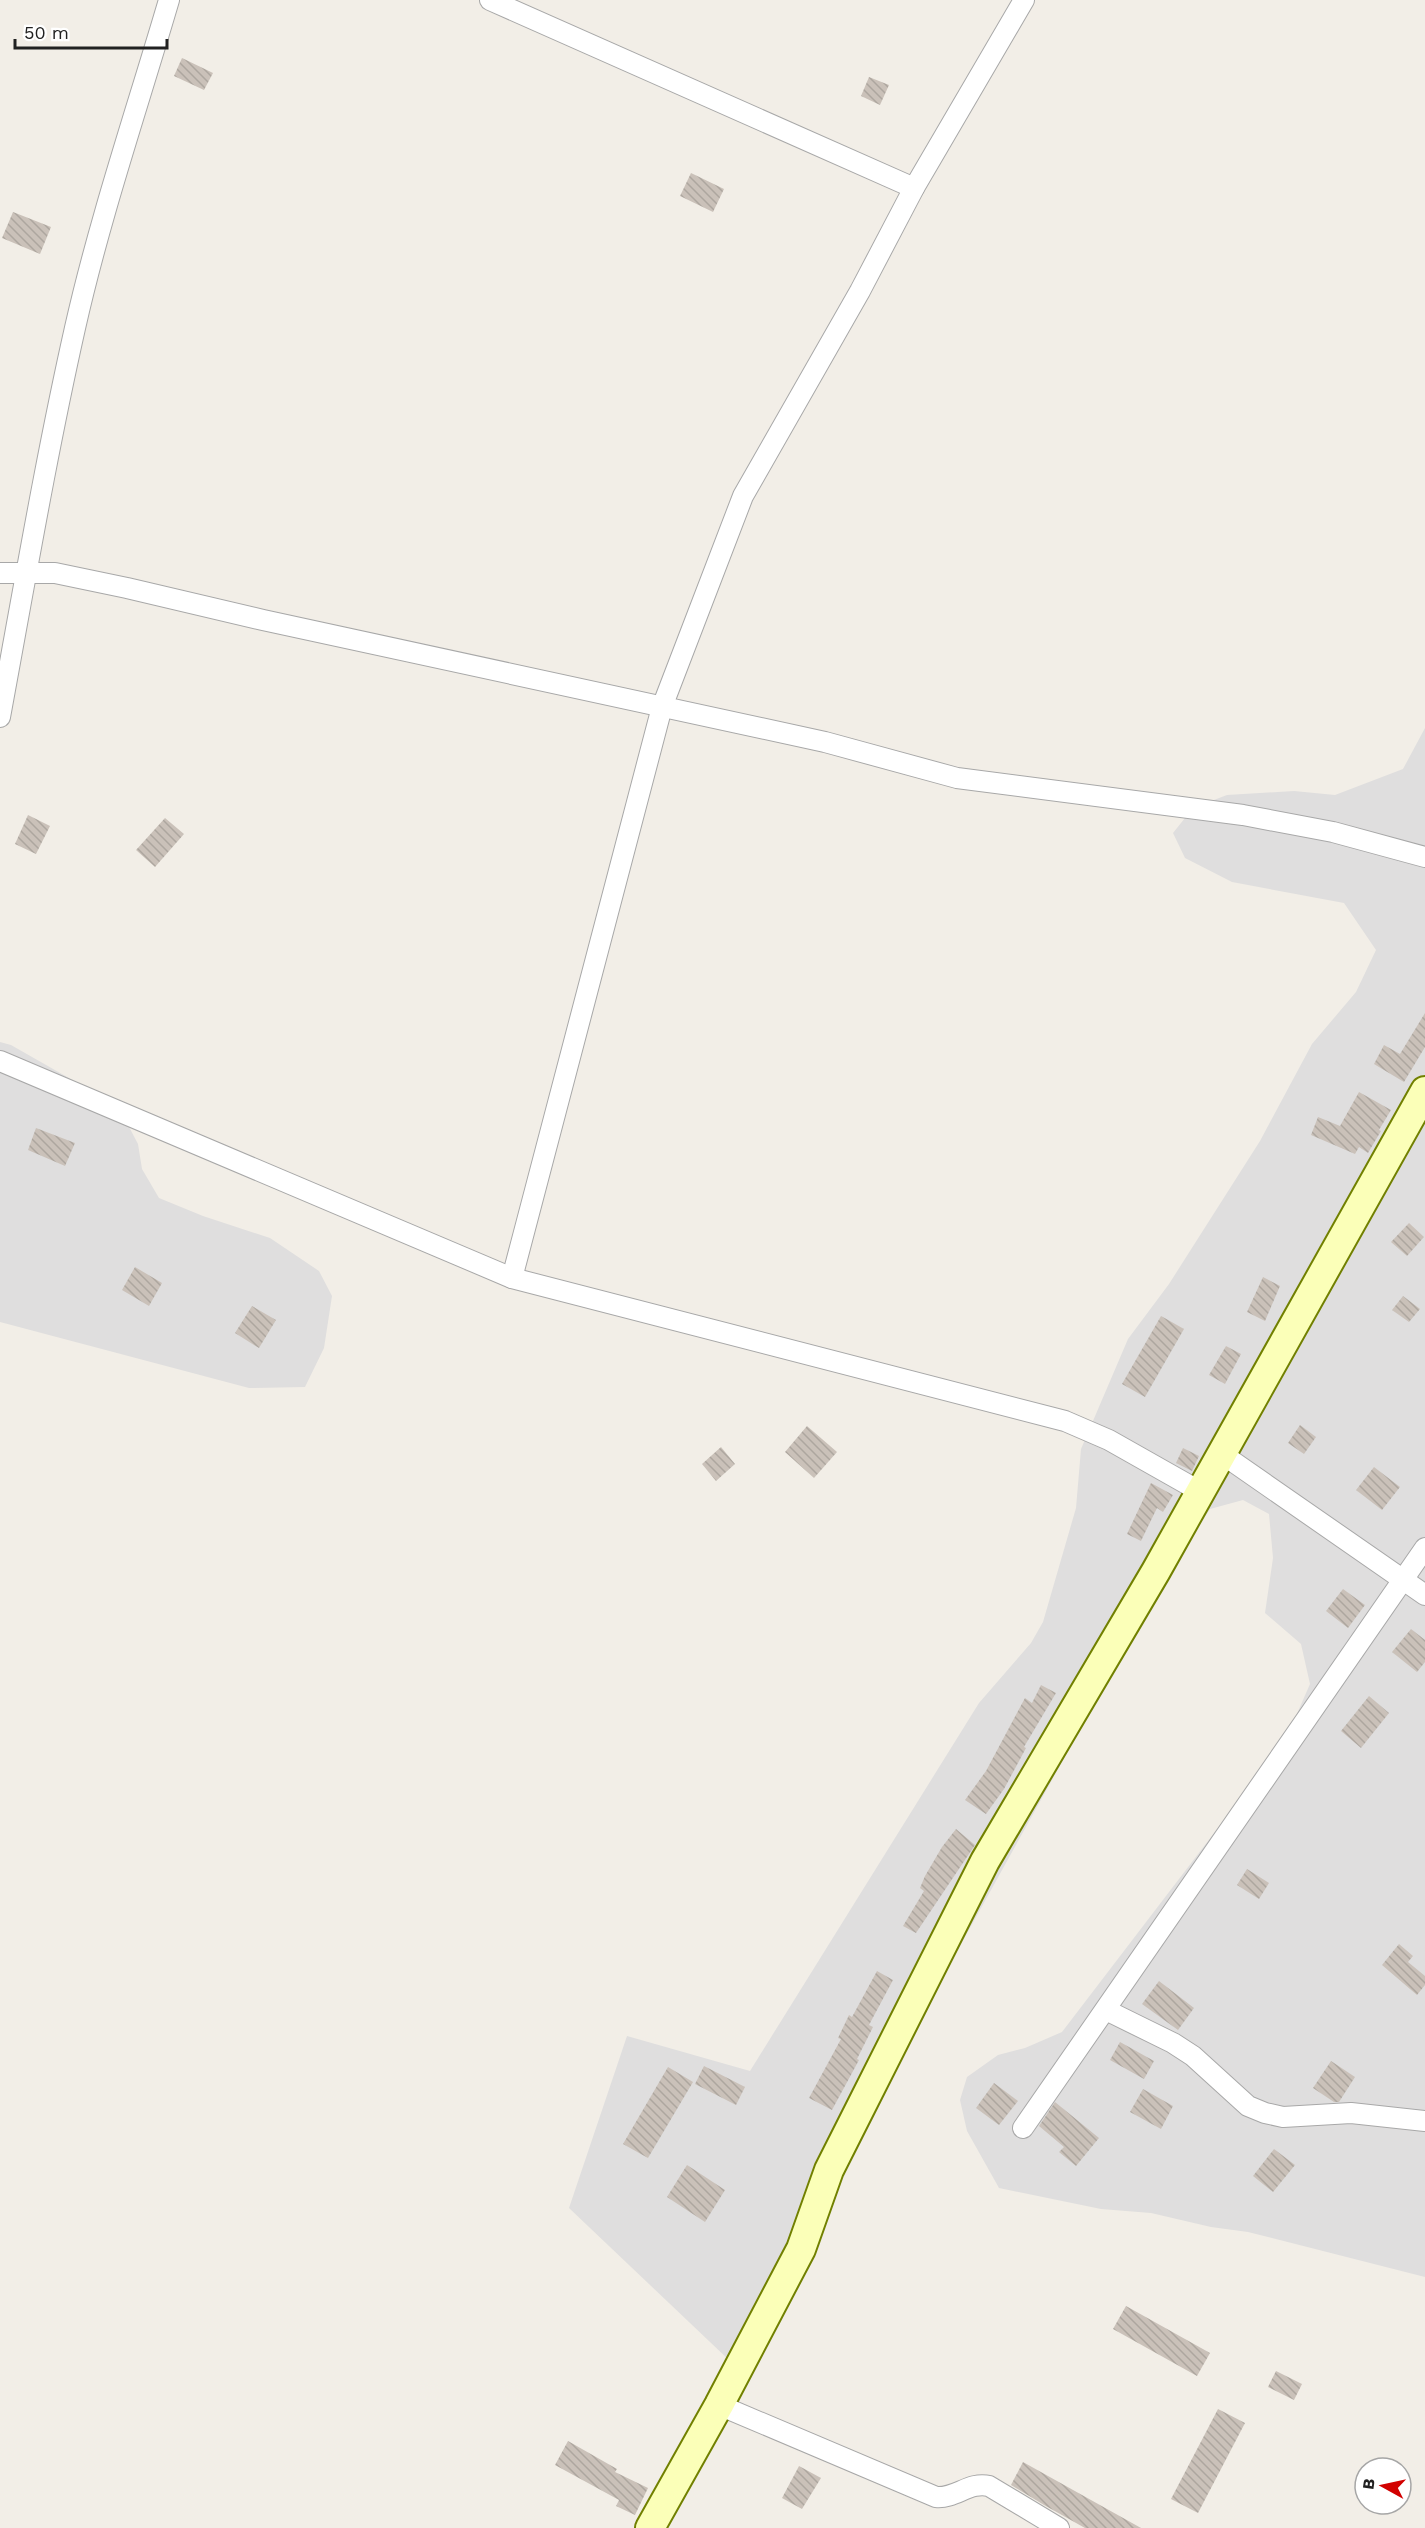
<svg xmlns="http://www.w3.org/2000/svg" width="1425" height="2528" font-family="'Work Sans',sans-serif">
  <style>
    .residential { fill: #dfdede }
    .building { fill: url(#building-back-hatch) }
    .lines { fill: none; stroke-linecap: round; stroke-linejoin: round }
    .minor-casing { stroke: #a8a8a8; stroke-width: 22 }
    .secondary-casing { stroke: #718000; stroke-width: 32 }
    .minor { stroke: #fff; stroke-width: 20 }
    .secondary { stroke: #fbffb8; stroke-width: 28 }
  </style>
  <defs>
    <pattern id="building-back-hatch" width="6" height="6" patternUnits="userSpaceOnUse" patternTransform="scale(1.5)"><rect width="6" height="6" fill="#cac1b9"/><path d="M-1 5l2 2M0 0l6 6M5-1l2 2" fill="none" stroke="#ada69f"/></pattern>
  </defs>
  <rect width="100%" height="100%" fill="#f2eee7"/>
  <g class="residential">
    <polygon points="1425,728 1425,2277 1248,2232 1211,2227 1151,2213 1101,2209 999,2188 967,2131 960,2100 967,2077 998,2055 1025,2048 1062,2032 1273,1756 1296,1716 1310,1684 1301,1644 1265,1613 1273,1558 1269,1514 1243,1500 1210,1509 1155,1594 730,2361 569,2208 627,2036 750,2071 979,1703 1031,1643 1043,1622 1076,1508 1081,1449 1128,1339 1169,1284 1260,1141 1312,1044 1356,992 1376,950 1344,903 1232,882 1185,858 1173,833 1193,808 1227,795 1294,791 1335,795 1403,769"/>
    <polygon points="0,1042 11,1045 118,1106 138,1144 142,1169 159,1198 203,1216 270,1238 319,1271 332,1296 324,1348 305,1387 249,1388 0,1322"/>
  </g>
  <g class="building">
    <polygon points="182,58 213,73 204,90 174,76"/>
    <polygon points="869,77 889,85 880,105 861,96"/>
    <polygon points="691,173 724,189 713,212 680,196"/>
    <polygon points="13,212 51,227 40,254 2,238"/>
    <polygon points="28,815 50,826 36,854 15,844"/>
    <polygon points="165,818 184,834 155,867 136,850"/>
    <polygon points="1425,1013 1425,1047 1404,1082 1374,1064 1384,1045 1400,1054"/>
    <polygon points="1359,1092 1391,1110 1379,1130 1381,1131 1368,1153 1359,1147 1355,1154 1311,1135 1318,1117 1340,1126"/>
    <polygon points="36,1128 75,1143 65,1166 28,1150"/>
    <polygon points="1409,1223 1424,1237 1407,1256 1391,1242"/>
    <polygon points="135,1267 162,1283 149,1306 122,1290"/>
    <polygon points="1263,1277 1280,1286 1265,1321 1247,1312"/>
    <polygon points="1403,1296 1420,1309 1409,1322 1392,1310"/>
    <polygon points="252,1306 276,1320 259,1348 235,1333"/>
    <polygon points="1161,1316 1184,1329 1145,1397 1122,1384"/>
    <polygon points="1226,1346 1241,1354 1225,1384 1209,1375"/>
    <polygon points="1300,1425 1316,1437 1304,1454 1288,1443"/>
    <polygon points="807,1426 837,1452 814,1478 785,1452"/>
    <polygon points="721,1447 735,1464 716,1481 702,1464"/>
    <polygon points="1183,1448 1199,1456 1192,1471 1176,1463"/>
    <polygon points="1374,1467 1400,1487 1382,1510 1356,1490"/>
    <polygon points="1151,1483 1173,1495 1163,1512 1157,1508 1141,1541 1127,1534"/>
    <polygon points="1343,1589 1365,1605 1348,1628 1326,1611"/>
    <polygon points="1411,1629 1425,1640 1425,1662 1417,1672 1392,1652"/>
    <polygon points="1041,1685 1056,1693 1024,1747 1026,1748 1004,1789 986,1814 965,1800 986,1771 1025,1698 1032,1703"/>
    <polygon points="1369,1696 1389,1713 1361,1748 1341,1731"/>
    <polygon points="956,1829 975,1845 916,1933 903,1926 924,1891 920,1888 925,1876 942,1847"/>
    <polygon points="1247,1869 1269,1883 1259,1899 1237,1885"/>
    <polygon points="1399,1944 1413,1956 1408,1962 1425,1976 1425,1985 1417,1995 1382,1965"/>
    <polygon points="877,1971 893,1980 869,2025 873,2027 857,2059 859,2060 832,2110 809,2098 841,2039 838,2038 849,2015 852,2017"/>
    <polygon points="1159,1981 1194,2008 1178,2030 1142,2004"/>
    <polygon points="1120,2042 1154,2061 1144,2079 1110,2060"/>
    <polygon points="1331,2061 1355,2077 1339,2102 1334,2102 1313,2088"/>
    <polygon points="704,2066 745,2087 736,2105 695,2084"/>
    <polygon points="668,2067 693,2082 648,2158 623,2144"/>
    <polygon points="994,2083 1018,2101 999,2125 976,2108"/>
    <polygon points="1143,2089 1173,2106 1161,2129 1130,2112"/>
    <polygon points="1055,2102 1099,2138 1076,2166 1059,2152 1064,2147 1039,2126"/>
    <polygon points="1274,2149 1295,2165 1273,2192 1253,2176"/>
    <polygon points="687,2165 725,2190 705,2222 667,2197"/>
    <polygon points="1126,2306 1210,2353 1197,2376 1113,2329"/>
    <polygon points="1276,2371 1302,2384 1294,2400 1268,2387"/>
    <polygon points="1218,2409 1245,2423 1198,2513 1171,2499"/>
    <polygon points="568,2441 617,2469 615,2472 648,2488 635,2515 616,2506 619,2500 555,2465"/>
    <polygon points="1023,2462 1141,2528 1085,2528 1044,2505 1011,2485"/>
    <polygon points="799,2466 821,2478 802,2509 782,2498"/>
  </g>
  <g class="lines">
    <defs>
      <g id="minor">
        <polyline points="490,0 914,188"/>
        <polyline points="0,573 55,573 127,588 263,620 825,742 957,778 1243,815 1333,832 1425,857"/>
        <path d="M 0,717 C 24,587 46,457 75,328 C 100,217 137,109 169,0"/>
        <polyline points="0,1061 512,1278 1065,1421 1109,1440 1201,1492"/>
        <polyline points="512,1278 662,707 743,496 860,291 914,188 1024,0"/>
        <polyline points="1222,1454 1425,1595"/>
        <polyline points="1106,2010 1173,2043 1193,2056 1248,2106 1265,2113 1283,2117 1351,2113 1425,2121"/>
        <polyline points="1023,2128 1425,1548"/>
        <path d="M 719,2405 L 936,2497 C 955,2499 970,2481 989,2486 L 1059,2528"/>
      </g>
      <polyline id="secondary" points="650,2528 719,2405 801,2249 829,2170 985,1861 1156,1571 1425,1091"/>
    </defs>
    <use href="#minor" class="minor-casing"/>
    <use href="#secondary" class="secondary-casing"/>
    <use href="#minor" class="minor"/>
    <use href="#secondary" class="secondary"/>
  </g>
  <g transform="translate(1383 2486) rotate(278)"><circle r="28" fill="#ffffff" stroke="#a6a6a6" stroke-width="1.5"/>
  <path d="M0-4.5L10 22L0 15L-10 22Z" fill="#d20100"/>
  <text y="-9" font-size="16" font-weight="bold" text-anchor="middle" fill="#212121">B</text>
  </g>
  <path d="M15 39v9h152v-9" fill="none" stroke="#212121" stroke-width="3"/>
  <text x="24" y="39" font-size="18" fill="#212121" stroke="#ffffff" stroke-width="4.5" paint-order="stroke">50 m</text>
</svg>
